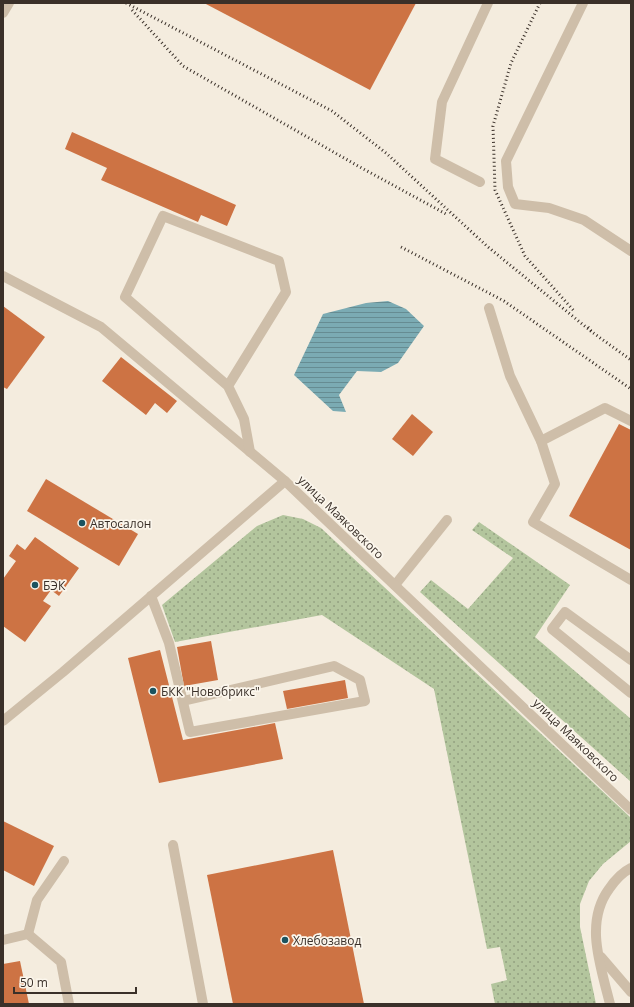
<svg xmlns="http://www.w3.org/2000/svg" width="634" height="1007" font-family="'Open Sans',sans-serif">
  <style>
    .grass { fill: url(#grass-dots) }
    .water { fill: url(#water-rules) }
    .building { fill: #cd7344 }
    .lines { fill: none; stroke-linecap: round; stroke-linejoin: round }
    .service { stroke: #cebea9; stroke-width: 10 }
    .minor { stroke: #cebea9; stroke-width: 10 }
    .tertiary { stroke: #cebea9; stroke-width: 10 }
    .rail { stroke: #3a3029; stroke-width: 3; stroke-dasharray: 1 3; stroke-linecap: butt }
    .poi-dot { fill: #1c535f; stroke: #fbf6ec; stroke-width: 1.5 }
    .labels { text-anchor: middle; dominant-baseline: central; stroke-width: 3.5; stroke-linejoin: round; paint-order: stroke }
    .street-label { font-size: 12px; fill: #3a3029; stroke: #fbf6ec }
    .poi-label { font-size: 12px; fill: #3a3029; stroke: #fbf6ec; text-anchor: start }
  </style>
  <defs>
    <pattern id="grass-dots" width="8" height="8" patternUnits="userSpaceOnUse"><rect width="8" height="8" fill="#b3c59d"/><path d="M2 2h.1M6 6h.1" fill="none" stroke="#93a080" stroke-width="1.8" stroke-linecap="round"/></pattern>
    <pattern id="water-rules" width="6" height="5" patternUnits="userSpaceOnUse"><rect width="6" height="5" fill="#7babb3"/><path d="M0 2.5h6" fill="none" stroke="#668c92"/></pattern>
  </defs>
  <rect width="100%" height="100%" fill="#f4ecde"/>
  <g class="grass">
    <polygon points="283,515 303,519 321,528 630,817 631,841 603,864 589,881 580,904 580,927 596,1004 495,1004 491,984 507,980 500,947 487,949 434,689 322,615 175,642 162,605 257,526"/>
    <polygon points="479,522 570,585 535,637 631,719 631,782 420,592 431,580 468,609 513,558 472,530"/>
  </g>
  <polygon class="water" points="388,301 406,309 424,326 398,363 381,372 357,371 339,395 346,412 333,411 294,375 323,314 366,303"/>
  <g class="building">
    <polygon points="204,3 416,3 370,90"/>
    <polygon points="72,132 236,205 227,226 201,215 198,222 101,180 107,168 65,149"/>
    <polygon points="3,306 45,337 7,389 3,387"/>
    <polygon points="121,357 177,401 167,413 155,403 146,415 102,381"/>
    <polygon points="412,414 433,432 413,456 392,439"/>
    <polygon points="619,424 631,430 631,550 569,516"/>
    <polygon points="46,479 138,534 119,566 27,511"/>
    <polygon points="35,537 79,568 59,596 51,590 43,601 51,606 25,642 3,626 3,579 16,561 9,556 17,544 25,550"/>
    <polygon points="211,641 218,680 184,686 177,647"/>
    <polygon points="160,650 183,740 275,723 283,759 159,783 128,658"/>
    <polygon points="345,680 348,698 287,709 283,691"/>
    <polygon points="3,821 54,846 34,886 3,870"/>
    <polygon points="333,850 364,1004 233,1004 207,875"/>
    <polygon points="20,961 29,1004 3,1004 3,964"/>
  </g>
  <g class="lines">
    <g class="service">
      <polyline points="583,3 506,161 508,187 515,204 549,208 584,220 631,251"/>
      <polyline points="3,13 9,3"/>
      <polyline points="480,182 435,159 442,102 488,3"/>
      <polyline points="3,276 101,327 285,481"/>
      <polyline points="489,308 510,376 541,441"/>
      <polyline points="228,386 286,292 279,261 163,216 125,297 228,386 244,419 250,452"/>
      <polyline points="631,421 605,408 541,441 555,484 533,522 631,580"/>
      <polyline points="151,596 169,643 190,732 365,701 360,680 334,666 183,701"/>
      <polyline points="631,660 565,612 552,629 631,693"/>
      <polyline points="173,845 203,1004"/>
      <polyline points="28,934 61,962 69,1004"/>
    </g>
    <g class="minor">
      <polyline points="395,585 447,520"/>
      <polyline points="3,721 63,672 285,481 631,810"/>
      <polyline points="3,940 28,934 37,900 64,861"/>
    </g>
    <g class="tertiary">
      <polyline points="601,957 631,992"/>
      <path d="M 610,1004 C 601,967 584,923 609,889 C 615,880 621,873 631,868"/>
    </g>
    <g class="rail">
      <polyline points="126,3 332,111 386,153 488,247 592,332"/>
      <polyline points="540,3 511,63 493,126 495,190 525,256 575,312"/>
      <polyline points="132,10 183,66 358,166 446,214"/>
      <polyline points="401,247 504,301 631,389"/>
      <polyline points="588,327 592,332 631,360"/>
    </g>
  </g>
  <g class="poi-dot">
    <circle cx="82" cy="523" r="4"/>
    <circle cx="35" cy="585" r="4"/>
    <circle cx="153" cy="691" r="4"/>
    <circle cx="285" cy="940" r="4"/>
  </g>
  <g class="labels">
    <g class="street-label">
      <text transform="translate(341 517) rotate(44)">улица Маяковского</text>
      <text transform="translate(576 740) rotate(44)">улица Маяковского</text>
    </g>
    <g class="poi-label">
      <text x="90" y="523">Автосалон</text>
      <text x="43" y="585">БЭК</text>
      <text x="161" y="691">БКК "Новобрикс"</text>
      <text x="293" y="940">Хлебозавод</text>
    </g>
  </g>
  <rect width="634" height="1007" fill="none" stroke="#3a3029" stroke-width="8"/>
  <path d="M14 987v6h122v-6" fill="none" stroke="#3a3029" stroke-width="2"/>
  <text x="20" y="987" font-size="12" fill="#3a3029" stroke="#fbf6ec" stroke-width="3" paint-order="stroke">50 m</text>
</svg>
